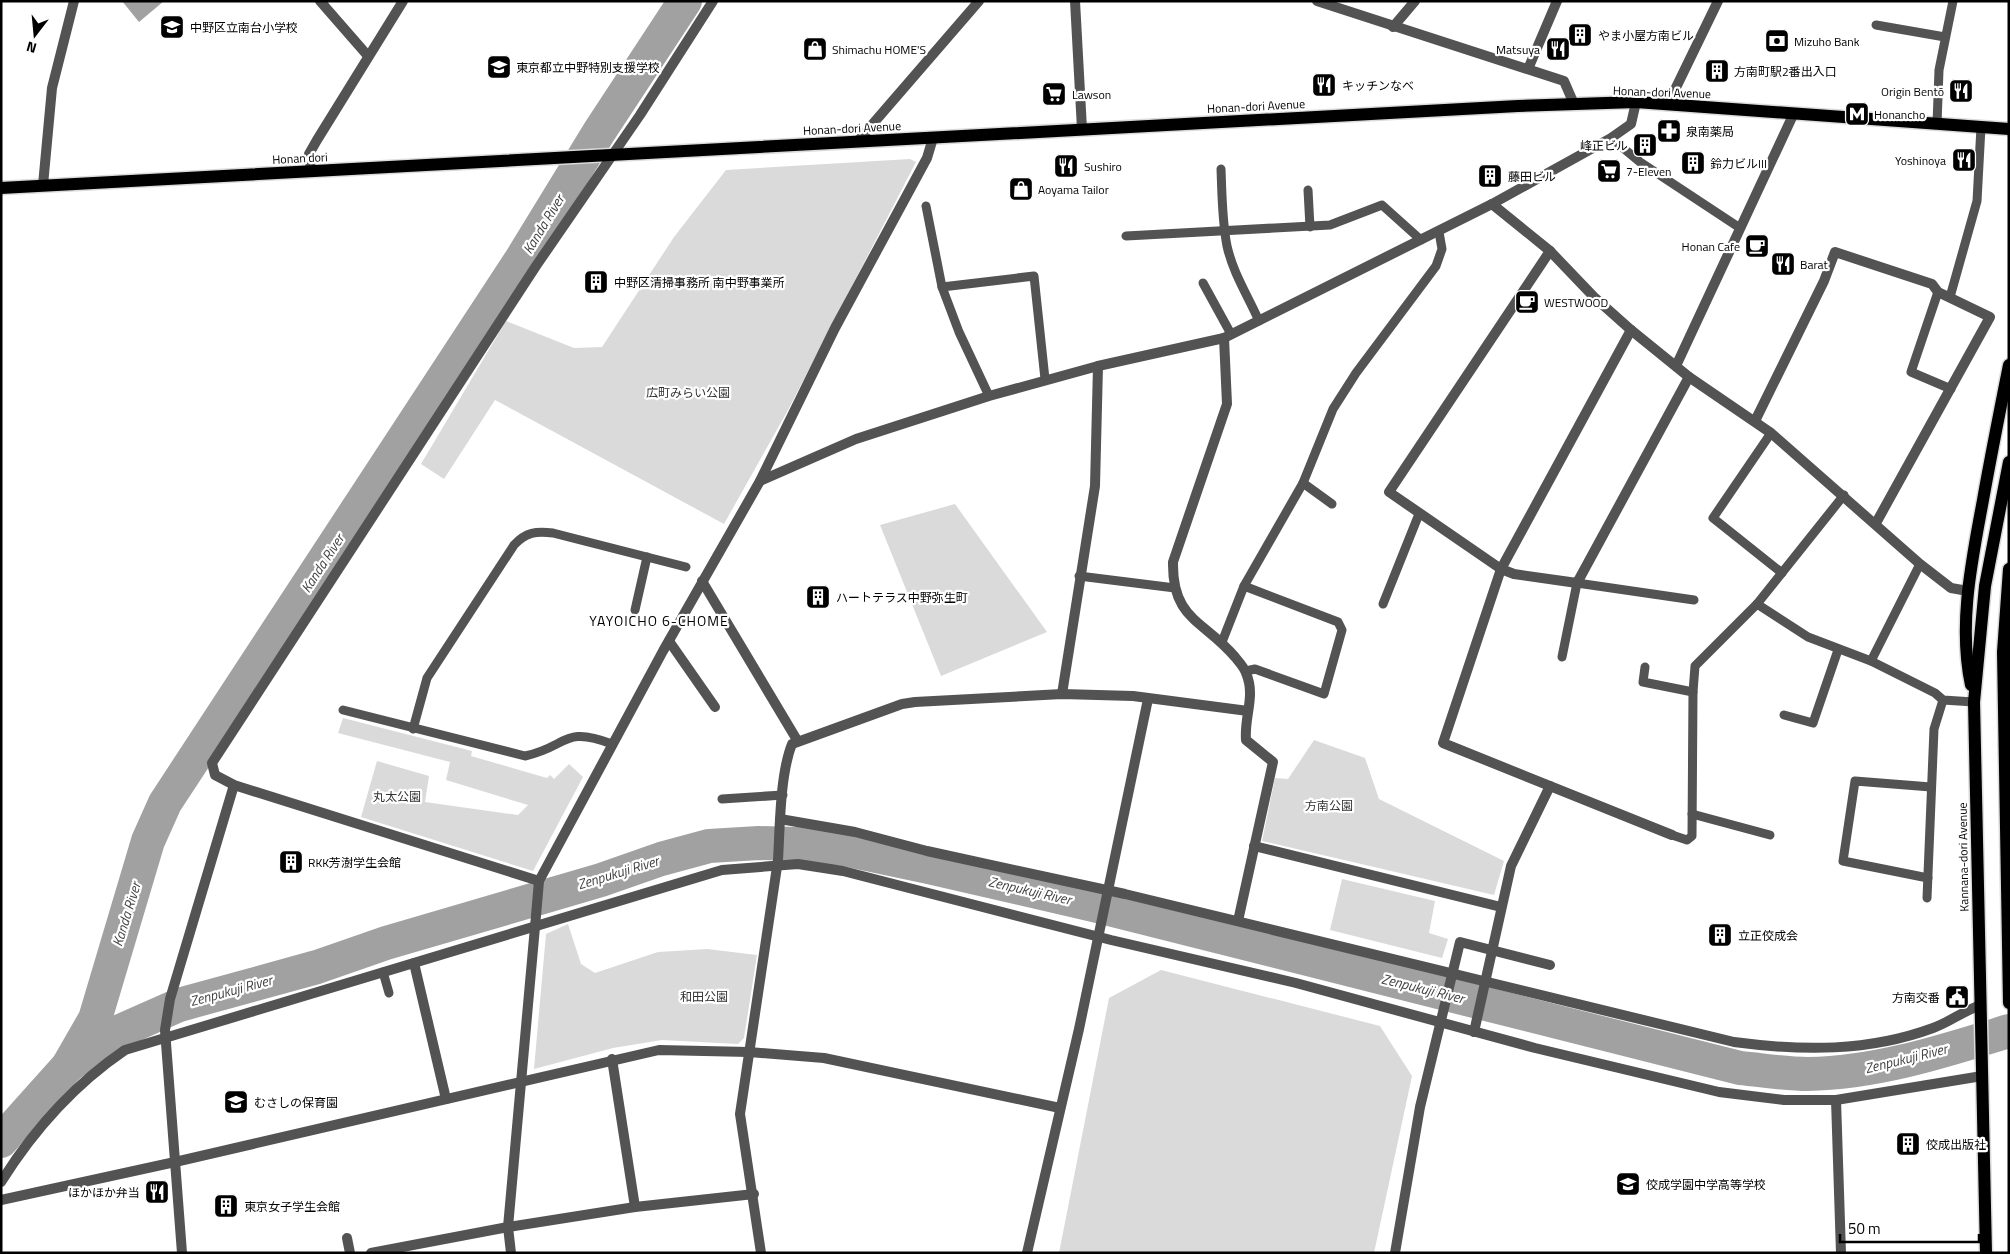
<svg xmlns="http://www.w3.org/2000/svg" width="2010" height="1254" font-family="'Titillium Web','Noto Sans JP',sans-serif">
  <style>
    .green { fill: #dadada }
    .water { fill: #a1a1a1 }
    .lines { fill: none; stroke-linecap: round; stroke-linejoin: round }
    .river { stroke: #a1a1a1; stroke-width: 34 }
    .primary-casing { stroke: #dbdbdb; stroke-width: 15 }
    .service { stroke: #535353; stroke-width: 9 }
    .minor { stroke: #535353; stroke-width: 10 }
    .tertiary { stroke: #535353; stroke-width: 10 }
    .primary { stroke: #000; stroke-width: 12 }
    .pedestrian-bridge { stroke: #535353; stroke-width: 10 }
    .labels { text-anchor: middle; dominant-baseline: central; stroke-width: 4.5; stroke-linejoin: round; paint-order: stroke }
    .poi-label { font-size: 12px; fill: #000; stroke: #fff; text-anchor: start }
    .street-label { font-size: 12px; fill: #000; stroke: #fff }
    .park-label { font-size: 12px; fill: #313131; stroke: #fff }
    .water-label { font-size: 14px; font-style: italic; fill: #424242; stroke: #fff }
    .neighbourhood-label { font-size: 14px; letter-spacing: 1px; fill: #000; stroke: #fff }
  </style>
  <rect width="100%" height="100%" fill="#fff"/>
  <g class="green">
    <polygon points="910,159 916,162 788,410 724,524 495,400 444,479 421,464 506,321 574,348 602,347 674,237 726,170"/>
    <polygon points="955,504 1047,632 941,676 880,525"/>
    <polygon points="343,718 472,751 471,756 547,778 550,775 554,779 569,764 583,777 533,871 361,817 377,761 429,776 425,802 518,815 528,805 446,780 450,762 338,733"/>
    <polygon points="1314,740 1365,758 1379,799 1504,861 1494,895 1262,841 1275,778 1288,779"/>
    <polygon points="1342,879 1435,901 1429,933 1448,939 1442,958 1330,930"/>
    <polygon points="568,924 581,964 595,973 658,952 707,949 757,955 744,1038 738,1044 662,1040 613,1048 534,1069 546,934"/>
    <polygon points="1161,970 1380,1026 1412,1076 1374,1253 1059,1253 1109,998"/>
  </g>
  <polygon class="water" points="122,1 164,1 139,22"/>
  <g class="lines">
    <g class="river">
      <path d="M 68,1066 L 109,1036 L 179,1005 L 317,967 L 386,943 L 601,880 L 661,859 L 709,846 L 759,843 L 797,844 L 844,849 L 929,867 L 1093,905 L 1740,1068 C 1762,1070 1786,1074 1808,1074 C 1877,1073 1944,1051 2009,1031"/>
      <polyline points="1,1141 68,1066 95,1019 148,841 165,803 522,258 599,132 685,1"/>
    </g>
    <defs>
      <g id="primary">
        <polyline points="1,188 1518,106 1636,102 2009,129"/>
        <polyline points="2009,569 2003,652 2009,1003"/>
        <path d="M 1971,685 C 1958,624 1972,560 1983,500 C 1991,455 2000,410 2009,365"/>
        <polyline points="1986,1253 1974,702 1985,586 2009,462"/>
      </g>
    </defs>
    <use href="#primary" class="primary-casing"/>
    <g class="service">
      <polyline points="1876,25 1945,37"/>
      <polyline points="1937,124 1939,70 1953,1"/>
      <polyline points="1611,138 1640,162 1740,228"/>
      <path d="M 1221,169 C 1222,194 1222,221 1227,246 C 1233,273 1248,296 1259,321"/>
      <polyline points="1308,190 1310,227"/>
      <polyline points="926,206 942,287 959,332 989,396"/>
      <polyline points="1126,236 1330,225 1382,205 1421,240"/>
      <polyline points="1203,283 1231,334"/>
      <polyline points="942,287 1034,276 1045,379"/>
      <polyline points="1938,292 1911,372 1951,389"/>
      <polyline points="1950,297 1977,201 1981,127"/>
      <polyline points="1771,433 1713,518 1782,573"/>
      <polyline points="1303,483 1332,504"/>
      <polyline points="1079,576 1175,588"/>
      <polyline points="1244,586 1338,622 1342,630 1324,694 1255,669 1246,671"/>
      <polyline points="1383,604 1419,514"/>
      <polyline points="1757,604 1808,637 1871,661 1935,693 1943,700 1974,702"/>
      <polyline points="635,610 647,557"/>
      <polyline points="1222,642 1244,586 1303,483 1333,409 1356,373 1436,266 1442,249 1439,232"/>
      <polyline points="1562,657 1577,583 1694,600"/>
      <polyline points="1871,661 1920,564"/>
      <polyline points="1645,667 1643,682 1693,692"/>
      <path d="M 343,710 L 525,756 C 568,747 562,725 612,744"/>
      <polyline points="1784,715 1813,723 1838,650"/>
      <path d="M 413,729 L 427,678 L 514,545 C 526,532 536,531 553,533 L 686,567"/>
      <polyline points="722,799 783,795"/>
      <polyline points="1692,814 1770,835"/>
      <polyline points="1672,835 1687,840 1692,836 1693,692 1695,666 1757,604 1844,495"/>
      <polyline points="1928,878 1843,861 1855,781 1931,787"/>
      <polyline points="1927,898 1934,729 1943,700"/>
      <polyline points="383,972 389,993"/>
    </g>
    <g class="minor">
      <polyline points="320,1 368,56"/>
      <polyline points="1317,1 1564,81 1574,104"/>
      <polyline points="1393,27 1415,1"/>
      <polyline points="1528,69 1557,1"/>
      <polyline points="1668,104 1718,1"/>
      <polyline points="858,141 979,1"/>
      <polyline points="311,171 309,154 317,140 403,1"/>
      <polyline points="43,185 52,88 74,1"/>
      <polyline points="1492,204 1550,251 1594,297 1631,330 1689,377 1771,433 1920,564 1951,588 1968,591"/>
      <polyline points="1550,251 1389,492 1501,569 1514,574 1577,583 1689,377"/>
      <polyline points="1631,330 1501,569 1443,743 1672,835"/>
      <path d="M 1224,338 L 1227,404 L 1173,562 C 1172,620 1204,620 1235,657 C 1239,662 1244,667 1246,673 C 1256,696 1244,716 1246,740 L 1273,762 L 1238,921"/>
      <polyline points="1676,366 1794,113"/>
      <polyline points="1755,421 1824,281 1835,252 1932,284 1938,292 1990,317 1876,523"/>
      <polyline points="760,481 856,439 989,396 1098,366 1224,338 1492,204 1611,138 1631,124 1636,102"/>
      <polyline points="702,581 797,740"/>
      <polyline points="669,641 715,707"/>
      <polyline points="1062,694 1095,486 1098,366"/>
      <path d="M 780,819 L 855,832 L 927,851 L 1125,894 L 1734,1042 C 1802,1051 1868,1052 1933,1028 C 1950,1022 1963,1011 1981,1005"/>
      <polyline points="1254,846 1501,907"/>
      <polyline points="539,881 234,785 215,775 212,763 536,266 640,115 713,1"/>
      <polyline points="535,927 539,881 663,651 760,481 835,328 927,158 933,138"/>
      <polyline points="414,963 446,1099"/>
      <polyline points="1474,1032 1511,866 1550,786"/>
      <polyline points="612,1059 635,1207"/>
      <polyline points="1836,1100 1841,1253"/>
      <path d="M 1,1182 C 33,1131 75,1084 125,1050 L 722,870 L 798,864 L 843,871 L 1111,940 L 1296,983 L 1535,1048 L 1719,1092 L 1784,1100 L 1836,1100 L 1982,1076"/>
      <polyline points="1,1200 175,1162 659,1050 749,1052 824,1058 1060,1108"/>
      <polyline points="508,1227 635,1207 754,1194"/>
      <polyline points="347,1238 350,1253"/>
      <polyline points="182,1253 165,1030 170,999 234,785"/>
      <path d="M 761,1253 L 740,1114 L 778,860 C 780,826 780,774 792,744 L 902,704 L 915,702 L 1062,694 L 1133,696 L 1248,711"/>
      <polyline points="1027,1253 1079,1029 1148,699"/>
    </g>
    <g class="tertiary">
      <polyline points="1075,1 1082,129"/>
      <polyline points="371,1253 508,1227"/>
      <polyline points="511,1253 508,1227 535,927"/>
    </g>
    <use href="#primary" class="primary"/>
    <polyline class="pedestrian-bridge" points="1395,1253 1420,1107 1460,942 1550,965"/>
  </g>
  <defs>
    <symbol id="school-square" viewBox="-11 -11 22 22"><rect x="-9" y="-9" width="18" height="18" rx="4" fill="#000" stroke="#fff"/><path d="M0-5L7-2L0 1L-7-2ZM-4 1L0 2.5L4 1V4Q0 6-4 4Z" fill="#fff"/></symbol>
    <symbol id="building-square" viewBox="-11 -11 22 22"><rect x="-9" y="-9" width="18" height="18" rx="4" fill="#000" stroke="#fff"/><path d="M-4-6H4V6H1V3H-1V6H-4ZM-2.5-4.3h1.7v1.8h-1.7ZM.8-4.3h1.7v1.8H.8ZM-2.5-1h1.7V.8h-1.7ZM.8-1h1.7V.8H.8Z" fill="#fff"/></symbol>
    <symbol id="bank-square" viewBox="-11 -11 22 22"><rect x="-9" y="-9" width="18" height="18" rx="4" fill="#000" stroke="#fff"/><path d="M-6-4H6V4H-6ZM0-2.3a2.3 2.3 0 1 0 0 4.6a2.3 2.3 0 1 0 0-4.6Z" fill="#fff"/></symbol>
    <symbol id="shop-square" viewBox="-11 -11 22 22"><rect x="-9" y="-9" width="18" height="18" rx="4" fill="#000" stroke="#fff"/><path d="M-5-2.5h2.3a2.7 3.5 0 0 1 5.4 0H5L5.5 6h-11ZM-1.5-2.5h3a1.5 2.3 0 0 0-3 0Z" fill="#fff"/></symbol>
    <symbol id="restaurant-square" viewBox="-11 -11 22 22"><rect x="-9" y="-9" width="18" height="18" rx="4" fill="#000" stroke="#fff"/><path d="M-5-6h1v4h1v-4h1v4h1v-4h1v5L-1.5 .5V6h-2V.5L-5-1ZM5-6V6H3V1.5H1.5Q1.5-4 5-6Z" fill="#fff"/></symbol>
    <symbol id="supermarket-square" viewBox="-11 -11 22 22"><rect x="-9" y="-9" width="18" height="18" rx="4" fill="#000" stroke="#fff"/><path d="M-6-5.5h2.5l.6 2H6L4.5 2H-2.5L-4.4-4H-6ZM-1.5 3.2a1.3 1.3 0 1 0 .1 0ZM3 3.2a1.3 1.3 0 1 0 .1 0Z" fill="#fff"/></symbol>
    <symbol id="metro-square" viewBox="-11 -11 22 22"><rect x="-9" y="-9" width="18" height="18" rx="4" fill="#000" stroke="#fff"/><path d="M-5.5 5V-5H-3L0 0L3-5H5.5V5H3V-.5L0 4L-3-.5V5Z" fill="#fff"/></symbol>
    <symbol id="pharmacy-square" viewBox="-11 -11 22 22"><rect x="-9" y="-9" width="18" height="18" rx="4" fill="#000" stroke="#fff"/><path d="M-2-6h4v4h4v4h-4v4h-4v-4h-4v-4h4Z" fill="#fff"/></symbol>
    <symbol id="cafe-square" viewBox="-11 -11 22 22"><rect x="-9" y="-9" width="18" height="18" rx="4" fill="#000" stroke="#fff"/><path d="M-5.5-4.5H6V0H3Q3 3.5 0 3.5H-2.5Q-5.5 3.5-5.5 0ZM3-3.2v2h1.7v-2ZM-6 4.5H4V6H-6Z" fill="#fff"/></symbol>
    <symbol id="civic-square" viewBox="-11 -11 22 22"><rect x="-9" y="-9" width="18" height="18" rx="4" fill="#000" stroke="#fff"/><path d="M-.6-6.5H3V-4.5H.6V-3L4-1V1h2V6H-6V1h2V-1L-.6-3ZM-1.2 2.5V6h2.4V2.5Z" fill="#fff"/></symbol>
  </defs>
  <g fill-rule="evenodd">
    <use href="#school-square" x="158" y="13" width="28" height="28"/>
    <use href="#building-square" x="1566" y="21" width="28" height="28"/>
    <use href="#bank-square" x="1763" y="27" width="28" height="28"/>
    <use href="#shop-square" x="801" y="35" width="28" height="28"/>
    <use href="#restaurant-square" x="1544" y="35" width="28" height="28"/>
    <use href="#school-square" x="485" y="53" width="28" height="28"/>
    <use href="#building-square" x="1703" y="57" width="28" height="28"/>
    <use href="#restaurant-square" x="1310" y="71" width="28" height="28"/>
    <use href="#restaurant-square" x="1947" y="77" width="28" height="28"/>
    <use href="#supermarket-square" x="1040" y="80" width="28" height="28"/>
    <use href="#metro-square" x="1843" y="100" width="28" height="28"/>
    <use href="#pharmacy-square" x="1655" y="117" width="28" height="28"/>
    <use href="#building-square" x="1631" y="131" width="28" height="28"/>
    <use href="#restaurant-square" x="1950" y="146" width="28" height="28"/>
    <use href="#building-square" x="1679" y="149" width="28" height="28"/>
    <use href="#restaurant-square" x="1052" y="152" width="28" height="28"/>
    <use href="#supermarket-square" x="1595" y="157" width="28" height="28"/>
    <use href="#building-square" x="1476" y="162" width="28" height="28"/>
    <use href="#shop-square" x="1007" y="175" width="28" height="28"/>
    <use href="#cafe-square" x="1743" y="232" width="28" height="28"/>
    <use href="#restaurant-square" x="1769" y="250" width="28" height="28"/>
    <use href="#building-square" x="582" y="268" width="28" height="28"/>
    <use href="#cafe-square" x="1513" y="288" width="28" height="28"/>
    <use href="#building-square" x="804" y="583" width="28" height="28"/>
    <use href="#building-square" x="277" y="848" width="28" height="28"/>
    <use href="#building-square" x="1706" y="921" width="28" height="28"/>
    <use href="#civic-square" x="1943" y="983" width="28" height="28"/>
    <use href="#school-square" x="222" y="1088" width="28" height="28"/>
    <use href="#building-square" x="1894" y="1130" width="28" height="28"/>
    <use href="#school-square" x="1614" y="1170" width="28" height="28"/>
    <use href="#restaurant-square" x="143" y="1178" width="28" height="28"/>
    <use href="#building-square" x="212" y="1192" width="28" height="28"/>
  </g>
  <g class="labels">
    <g class="poi-label">
      <text x="190" y="27">中野区立南台小学校</text>
      <text x="1598" y="35">やま小屋方南ビル</text>
      <text x="1794" y="41">Mizuho Bank</text>
      <text x="832" y="49">Shimachu HOME'S</text>
      <text x="1540" y="49" text-anchor="end">Matsuya</text>
      <text x="516" y="67">東京都立中野特別支援学校</text>
      <text x="1734" y="71">方南町駅2番出入口</text>
      <text x="1342" y="85">キッチンなべ</text>
      <text x="1944" y="91" text-anchor="end">Origin Bentō</text>
      <text x="1072" y="94">Lawson</text>
      <text x="1874" y="114">Honancho</text>
      <text x="1686" y="131">泉南薬局</text>
      <text x="1628" y="145" text-anchor="end">峰正ビル</text>
      <text x="1946" y="160" text-anchor="end">Yoshinoya</text>
      <text x="1710" y="163">鈴力ビルIII</text>
      <text x="1084" y="166">Sushiro</text>
      <text x="1626" y="171">7-Eleven</text>
      <text x="1508" y="176">藤田ビル</text>
      <text x="1038" y="189">Aoyama Tailor</text>
      <text x="1740" y="246" text-anchor="end">Honan Cafe</text>
      <text x="1800" y="264">Barat</text>
      <text x="614" y="282">中野区清掃事務所 南中野事業所</text>
      <text x="1544" y="302">WESTWOOD</text>
      <text x="836" y="597">ハートテラス中野弥生町</text>
      <text x="308" y="862">RKK芳澍学生会館</text>
      <text x="1738" y="935">立正佼成会</text>
      <text x="1940" y="997" text-anchor="end">方南交番</text>
      <text x="254" y="1102">むさしの保育園</text>
      <text x="1926" y="1144">佼成出版社</text>
      <text x="1646" y="1184">佼成学園中学高等学校</text>
      <text x="140" y="1192" text-anchor="end">ほかほか弁当</text>
      <text x="244" y="1206">東京女子学生会館</text>
    </g>
    <g class="street-label">
      <text transform="translate(1662 92) rotate(2)">Honan-dori Avenue</text>
      <text transform="translate(1256 106) rotate(-3)">Honan-dori Avenue</text>
      <text transform="translate(852 128) rotate(-3)">Honan-dori Avenue</text>
      <text transform="translate(300 158) rotate(-3)">Honan dori</text>
      <text transform="translate(1963 857) rotate(-91)">Kannana-dori Avenue</text>
    </g>
    <g class="park-label">
      <text x="688" y="392">広町みらい公園</text>
      <text x="397" y="796">丸太公園</text>
      <text x="1329" y="805">方南公園</text>
      <text x="704" y="996">和田公園</text>
    </g>
    <g class="water-label">
      <text transform="translate(543 224) rotate(-59)">Kanda River</text>
      <text transform="translate(322 563) rotate(-57)">Kanda River</text>
      <text transform="translate(618 872) rotate(-17)">Zenpukuji River</text>
      <text transform="translate(1030 890) rotate(13)">Zenpukuji River</text>
      <text transform="translate(126 914) rotate(-73)">Kanda River</text>
      <text transform="translate(1423 988) rotate(14)">Zenpukuji River</text>
      <text transform="translate(231 990) rotate(-15)">Zenpukuji River</text>
      <text transform="translate(1906 1058) rotate(-14)">Zenpukuji River</text>
    </g>
    <g class="neighbourhood-label">
      <text x="659" y="620">YAYOICHO 6-CHOME</text>
    </g>
  </g>
  <rect width="2010" height="1254" fill="none" stroke="#000000" stroke-width="5"/>
  <g transform="translate(35 35) rotate(196)" stroke="#ffffff" stroke-width="4" paint-order="stroke">
  <path d="M0-4L9 19L0 12L-9 19Z" fill="#000000"/>
  <text y="-8" font-size="14" font-weight="bold" text-anchor="middle" fill="#000000">N</text>
  </g>
  <path d="M1840 1234v8h139v-8" fill="none" stroke="#000000" stroke-width="2.5"/>
  <text x="1848" y="1234" font-size="15" fill="#000000" stroke="#ffffff" stroke-width="4" paint-order="stroke">50 m</text>
</svg>
